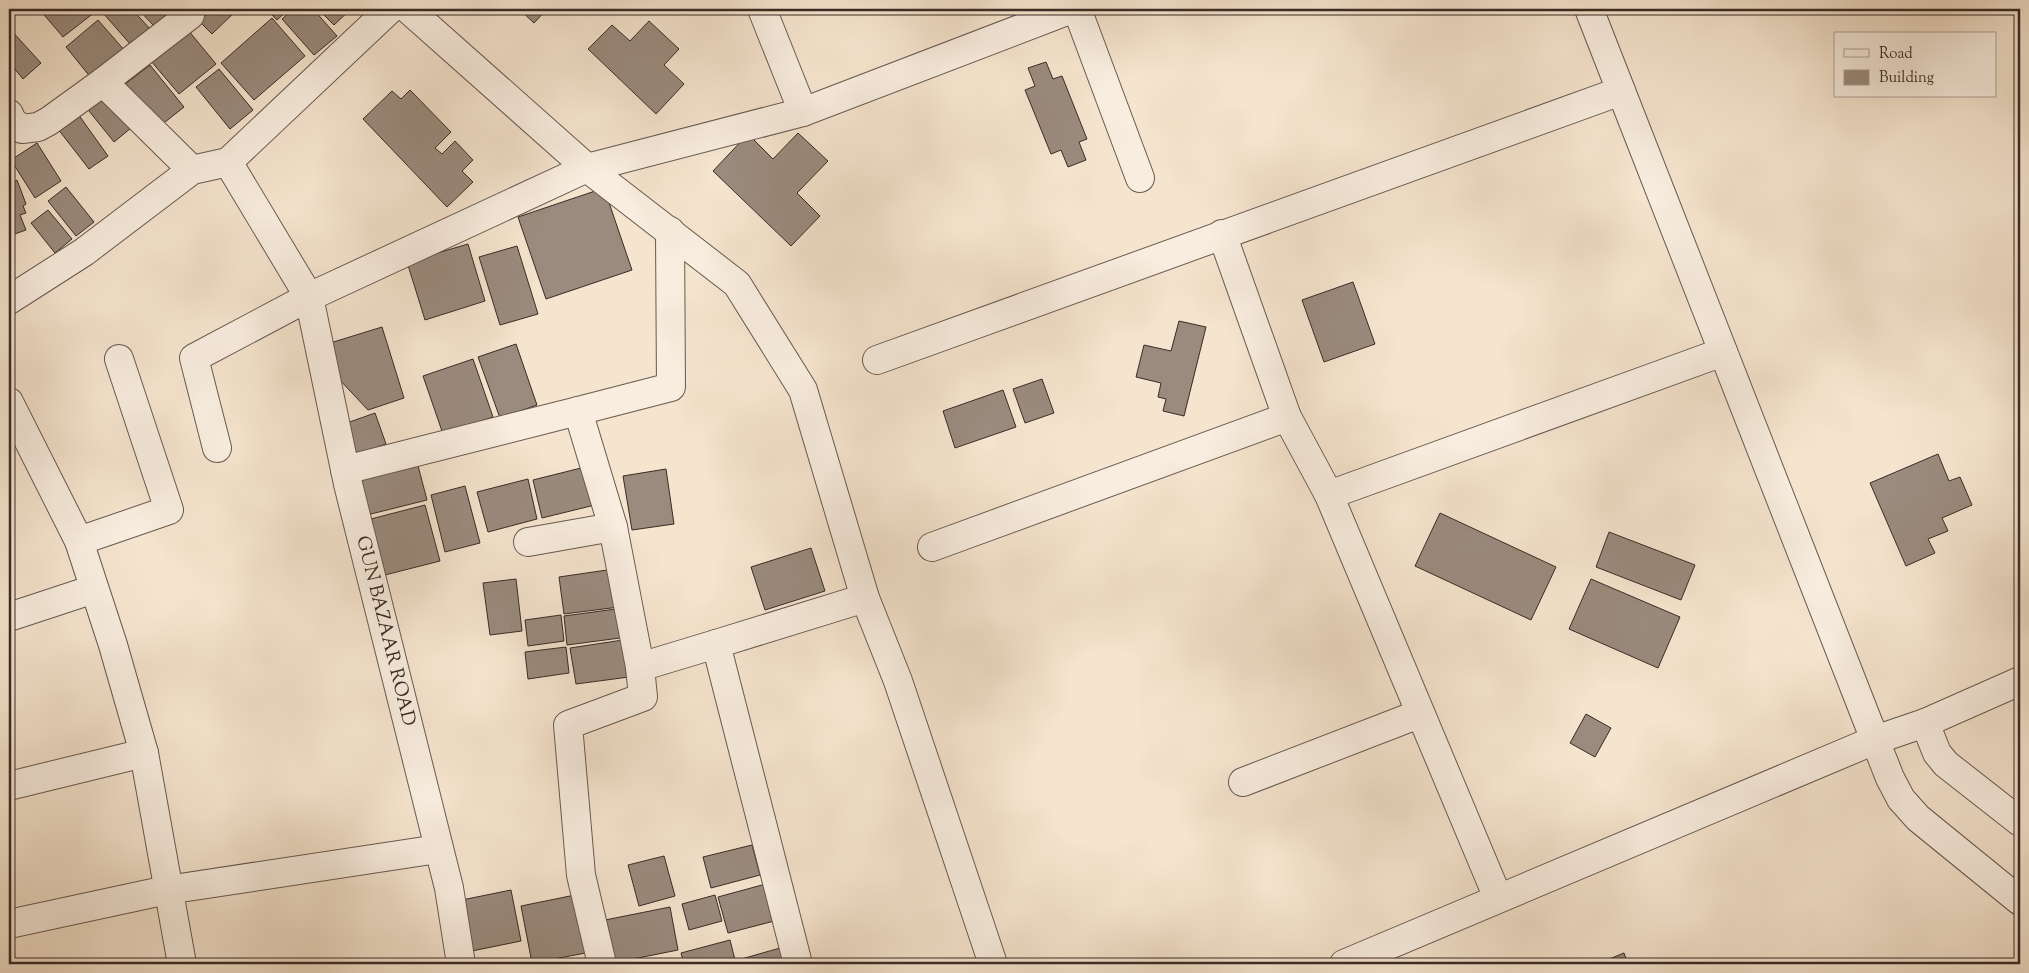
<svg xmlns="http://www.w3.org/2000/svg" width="2029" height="973" font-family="'Sorts Mill Goudy',serif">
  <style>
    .building { fill: #9a8b7e; stroke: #382b27 }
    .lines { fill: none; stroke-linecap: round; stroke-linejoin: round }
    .minor-casing { stroke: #675951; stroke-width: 30 }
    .tertiary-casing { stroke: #675951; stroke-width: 30 }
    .minor { stroke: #f8eddf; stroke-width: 28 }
    .tertiary { stroke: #f8eddf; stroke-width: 28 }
    .labels { text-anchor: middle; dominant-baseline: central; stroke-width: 5; stroke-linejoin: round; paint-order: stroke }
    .street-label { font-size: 19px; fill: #382b27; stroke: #f8eddf }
  </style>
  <rect width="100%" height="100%" fill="#f5e4ce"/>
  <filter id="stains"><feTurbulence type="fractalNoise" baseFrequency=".004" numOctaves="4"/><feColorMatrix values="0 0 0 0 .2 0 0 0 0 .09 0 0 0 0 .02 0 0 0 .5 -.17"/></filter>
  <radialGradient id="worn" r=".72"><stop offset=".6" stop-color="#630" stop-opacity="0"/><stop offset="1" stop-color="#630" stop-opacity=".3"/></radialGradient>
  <g class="building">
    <polygon points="39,9 92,9 95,12 63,37"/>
    <polygon points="108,9 132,9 150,29 131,45 103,13"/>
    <polygon points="138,9 172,9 154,26"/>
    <polygon points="212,9 238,9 212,34 199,21"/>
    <polygon points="266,9 289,9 277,20"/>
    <polygon points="294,9 313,9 337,36 314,55 282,19"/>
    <polygon points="318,9 351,9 334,25"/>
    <polygon points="519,9 547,9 534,23"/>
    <polygon points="272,18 305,56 254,100 221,63"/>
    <polygon points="98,20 125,51 92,79 66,47"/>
    <polygon points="649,21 679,49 664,65 684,84 656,114 588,49 612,25 630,41"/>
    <polygon points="9,28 41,63 23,79 9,62"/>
    <polygon points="188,30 216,64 179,94 151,61"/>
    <polygon points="1046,62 1053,79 1062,76 1087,139 1079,142 1086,160 1068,167 1061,150 1051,154 1025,90 1035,86 1028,68"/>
    <polygon points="150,65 184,107 155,130 120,88"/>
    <polygon points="219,69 253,110 230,129 196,87"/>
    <polygon points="106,89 136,124 114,142 85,106"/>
    <polygon points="410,90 451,132 435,148 442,154 455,141 473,160 462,171 473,182 447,207 363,119 392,91 401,99"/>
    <polygon points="78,114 108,156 89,169 58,129"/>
    <polygon points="798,133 828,161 797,193 820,216 791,246 713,171 748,134 773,159"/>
    <polygon points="37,143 61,181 35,198 11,160"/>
    <polygon points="17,180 26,204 23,206 26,213 20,215 26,230 9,236 9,184"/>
    <polygon points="66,187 94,222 76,236 48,201"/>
    <polygon points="604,188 632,270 546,299 518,217"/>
    <polygon points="48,210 72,239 55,253 31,223"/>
    <polygon points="468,244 485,301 425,320 407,262"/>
    <polygon points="517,246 538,314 500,325 479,257"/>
    <polygon points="1353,282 1375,344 1324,362 1302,300"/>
    <polygon points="1179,321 1206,327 1184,416 1163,411 1166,399 1158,397 1161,383 1136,377 1144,345 1171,351"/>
    <polygon points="382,327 404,398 368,410 337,377 327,344"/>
    <polygon points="516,344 537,405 500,418 478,357"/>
    <polygon points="473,359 493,417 443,434 423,376"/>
    <polygon points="1042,379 1054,413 1025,423 1013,389"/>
    <polygon points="1003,390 1016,427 955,448 943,411"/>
    <polygon points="375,413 386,444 354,455 344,424"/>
    <polygon points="1938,454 1949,481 1960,477 1972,505 1942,518 1948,531 1928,539 1935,553 1906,566 1870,483"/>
    <polygon points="416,458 427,500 359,517 349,475"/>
    <polygon points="589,466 599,504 542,518 533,480"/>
    <polygon points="666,469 674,524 632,530 623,476"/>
    <polygon points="528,479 537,519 488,532 477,492"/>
    <polygon points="465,486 480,543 445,552 431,495"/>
    <polygon points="425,505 440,561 381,576 367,520"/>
    <polygon points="1440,513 1556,567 1531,620 1415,566"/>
    <polygon points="1609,532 1695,565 1681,600 1596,567"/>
    <polygon points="811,548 825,591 765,610 751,567"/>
    <polygon points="614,569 619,607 564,614 559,577"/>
    <polygon points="516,579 522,631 490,635 483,583"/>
    <polygon points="1591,579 1680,617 1658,668 1569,629"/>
    <polygon points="616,609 620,638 567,645 564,616"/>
    <polygon points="561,615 564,641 528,646 525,620"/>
    <polygon points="623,640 629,677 576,684 570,648"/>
    <polygon points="566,647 569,673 528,679 525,652"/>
    <polygon points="1586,714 1611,728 1595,757 1570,743"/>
    <polygon points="752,845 760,875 711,888 703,857"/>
    <polygon points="664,856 675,896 639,906 628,865"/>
    <polygon points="773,882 782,919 728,933 718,897"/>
    <polygon points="511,890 521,941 467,952 457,901"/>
    <polygon points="575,895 586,953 532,963 521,906"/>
    <polygon points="715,895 722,921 689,930 682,904"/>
    <polygon points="670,907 678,950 608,964 600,921"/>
    <polygon points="730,940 736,964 684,964 681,953"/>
    <polygon points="787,946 792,964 739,964 738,960"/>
    <polygon points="1624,953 1628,964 1597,964"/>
  </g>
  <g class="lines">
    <defs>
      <g id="minor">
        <polyline points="408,9 587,168 737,284 803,390 865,598 898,681 993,964"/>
        <polyline points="762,9 803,112"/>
        <polyline points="1077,9 1140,178"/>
        <polyline points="103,82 190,15 185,9"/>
        <polyline points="9,114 12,121 22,129 38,127 49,121 103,82 192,170"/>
        <polyline points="228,162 309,297 587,168 803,112 1072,9"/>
        <polyline points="1222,234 1287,417 1329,495 1498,898"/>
        <polyline points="9,300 84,252 192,170 228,162 390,9"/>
        <polyline points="877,360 1621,91"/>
        <polyline points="9,402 79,541 113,645 144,753 182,964"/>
        <polyline points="217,448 194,358 309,297 348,484 449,888 461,964"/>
        <polyline points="345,470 578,411"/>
        <polyline points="1329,495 1723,352"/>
        <polyline points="79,541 169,510 119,359"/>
        <polyline points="528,542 613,527"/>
        <polyline points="932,547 1287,417"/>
        <polyline points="12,616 94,589"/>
        <polyline points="640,667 613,527 578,411 671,387 670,231"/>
        <polyline points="1243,782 1419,714"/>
        <polyline points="9,786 144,753"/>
        <polyline points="9,924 167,890 438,849"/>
        <polyline points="602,964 581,875 568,725 643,697 640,667 716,644"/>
        <polyline points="798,964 716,644 865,598"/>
        <polyline points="1344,964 1875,740 1589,9"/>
      </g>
      <g id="tertiary">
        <polyline points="2020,681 1925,723 1875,740 1890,778 1901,799 1918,818 2020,901"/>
        <polyline points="1925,723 1937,753 1946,764 2020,822"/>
      </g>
    </defs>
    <use href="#minor" class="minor-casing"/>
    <use href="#tertiary" class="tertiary-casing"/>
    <use href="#minor" class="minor"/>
    <use href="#tertiary" class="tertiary"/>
  </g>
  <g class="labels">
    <g class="street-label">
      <text transform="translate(385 631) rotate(76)">GUN BAZAAR ROAD</text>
    </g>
  </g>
  <rect width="2029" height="973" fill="none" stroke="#f5e4ce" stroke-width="30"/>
  <rect x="10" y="10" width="2009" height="953" fill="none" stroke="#382b27" stroke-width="2.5"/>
  <rect x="15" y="15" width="1999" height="943" fill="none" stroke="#382b27"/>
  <rect x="1834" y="32" width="162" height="65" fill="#f8eddf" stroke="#ab9f95"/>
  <rect x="1844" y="49" width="25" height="8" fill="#f8eddf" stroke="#ab9f95"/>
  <text x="1879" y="58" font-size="15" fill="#382b27">Road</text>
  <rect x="1844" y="70" width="25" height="15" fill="#9a8b7e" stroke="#ab9f95"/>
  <text x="1879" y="82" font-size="15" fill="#382b27">Building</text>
  <rect width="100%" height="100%" filter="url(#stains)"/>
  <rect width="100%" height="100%" fill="url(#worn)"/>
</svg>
